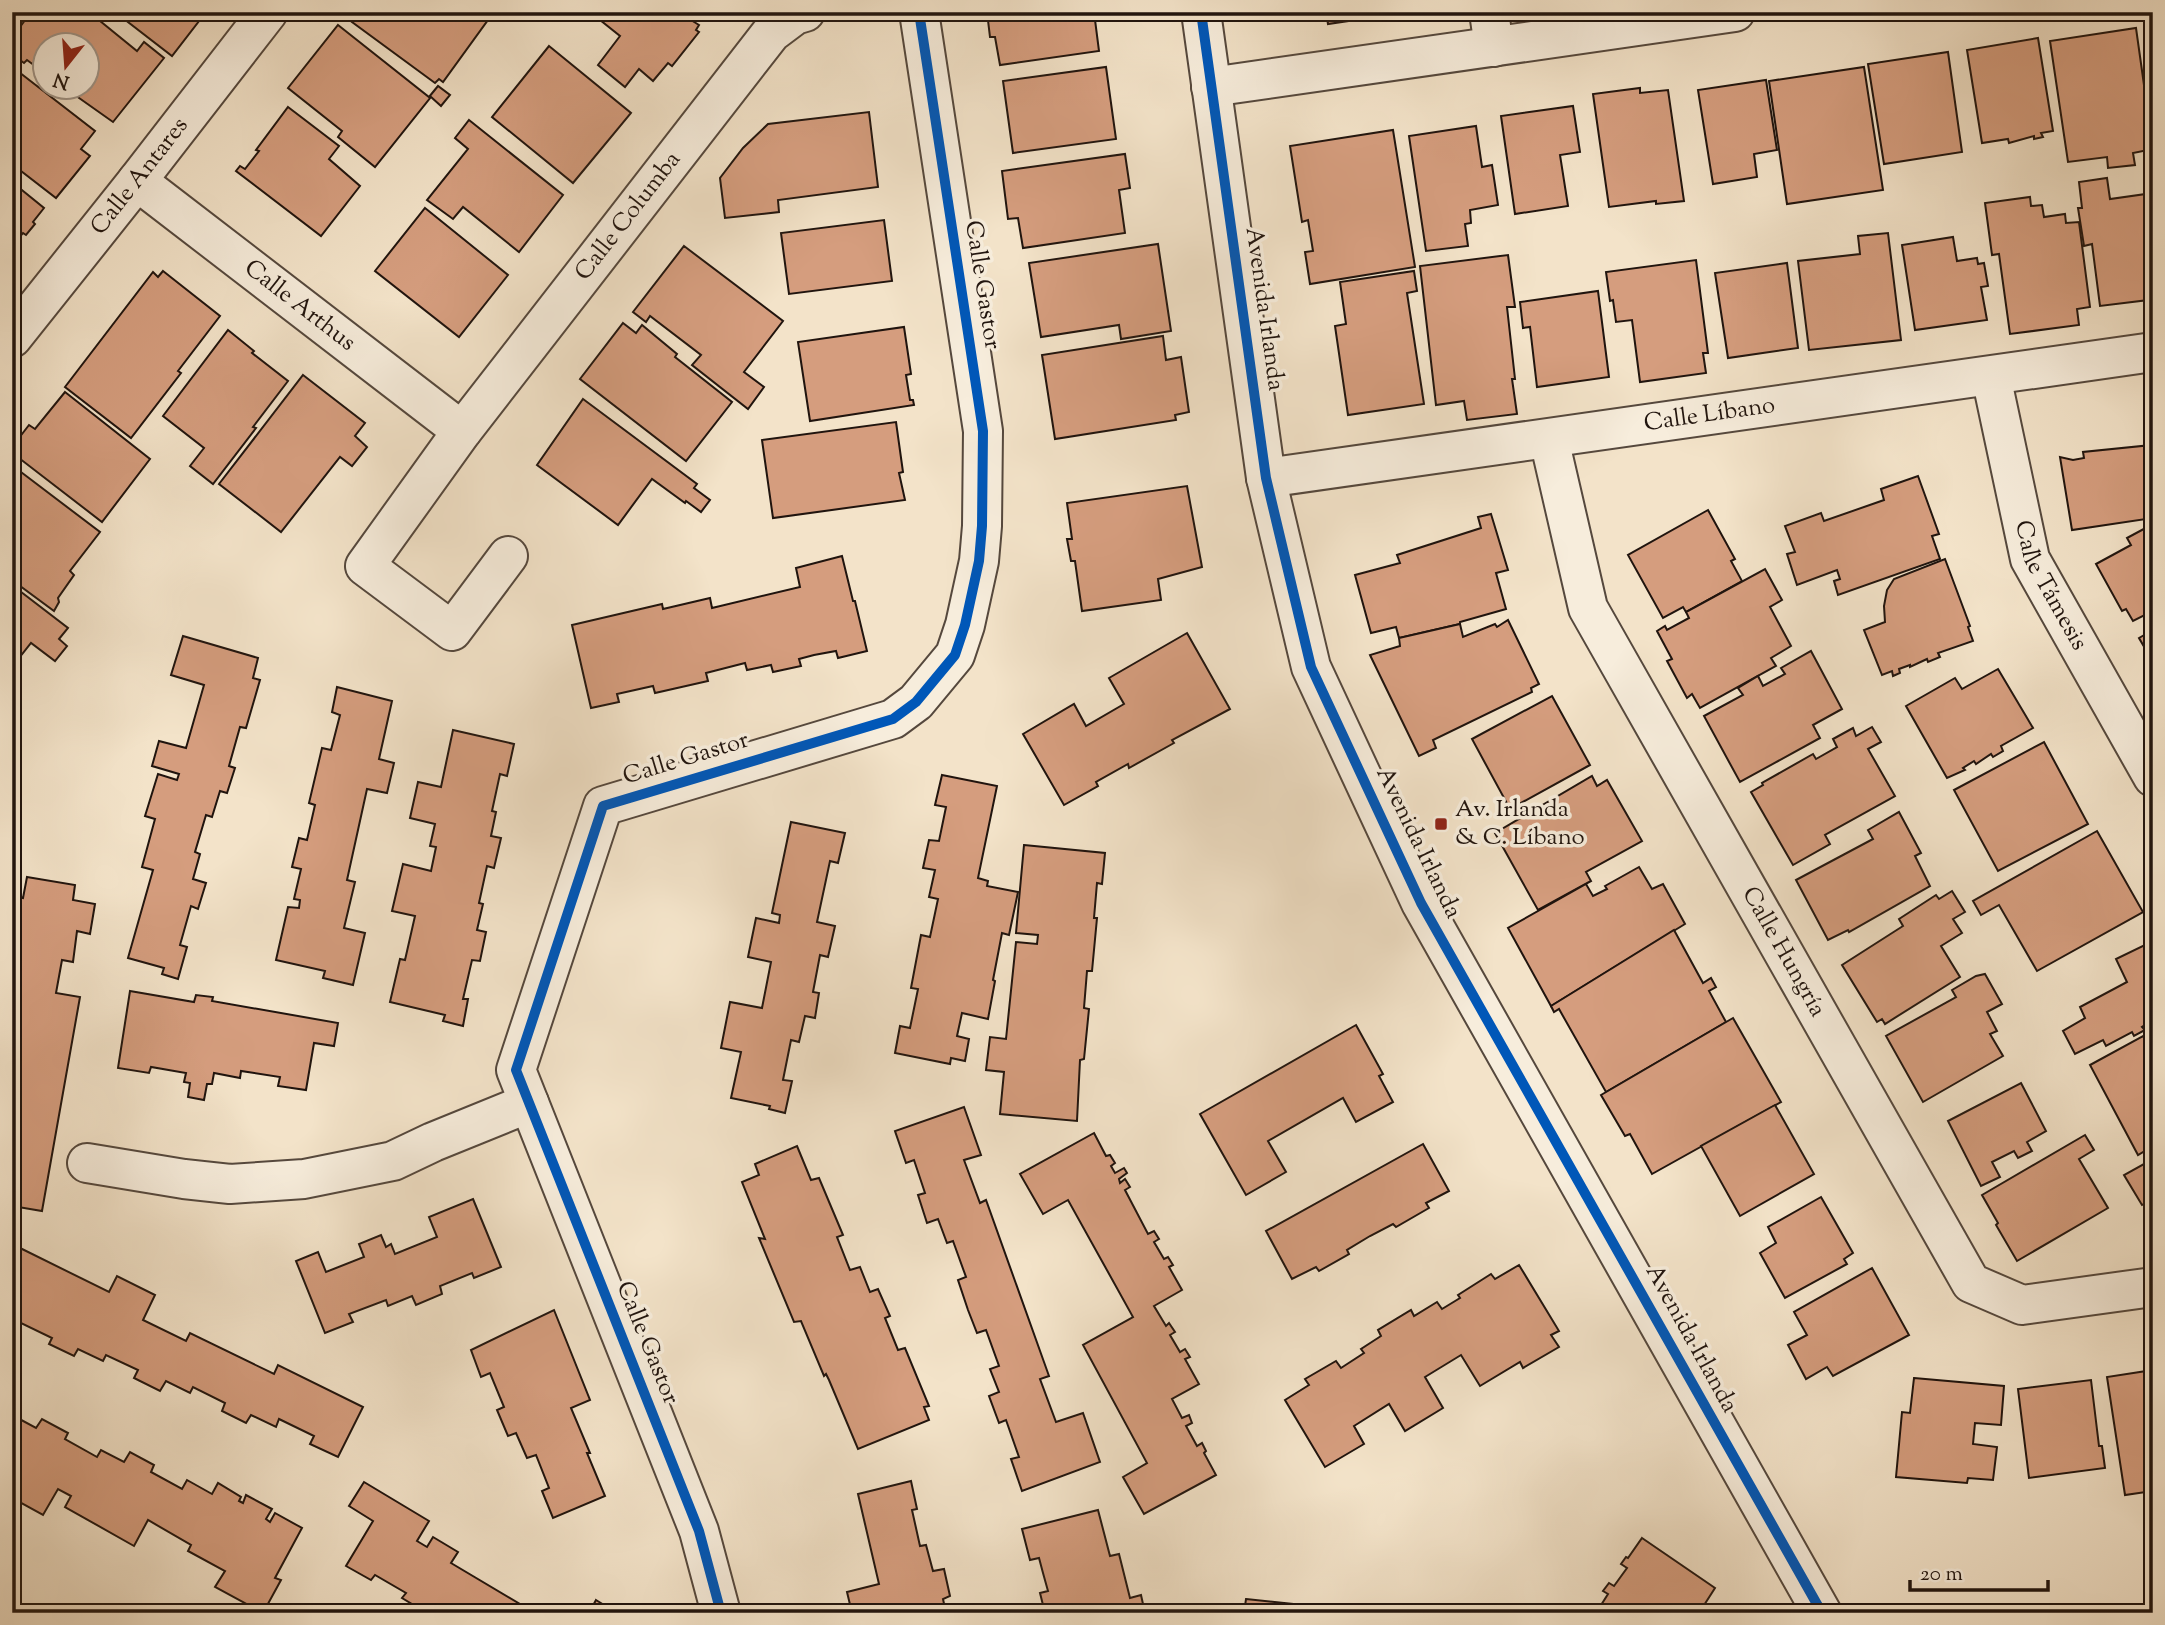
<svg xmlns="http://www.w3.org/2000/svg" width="2165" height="1625" font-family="'Sorts Mill Goudy',serif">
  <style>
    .building { fill: #d59d7e; stroke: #20140e; stroke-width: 2 }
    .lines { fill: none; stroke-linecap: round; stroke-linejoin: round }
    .minor-casing { stroke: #55483d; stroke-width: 42 }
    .minor { stroke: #f7eddc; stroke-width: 38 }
    .cycleway-casing { stroke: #f7eddc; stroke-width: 15 }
    .cycleway { stroke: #0057b8; stroke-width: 10 }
    .poi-dot { fill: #8f2418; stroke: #f7eddc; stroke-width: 2.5 }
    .labels { text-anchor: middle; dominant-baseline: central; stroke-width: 7; stroke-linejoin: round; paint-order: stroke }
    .street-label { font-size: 24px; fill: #20140e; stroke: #f7eddc }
    .poi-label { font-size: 24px; fill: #20140e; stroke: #f7eddc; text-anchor: start }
  </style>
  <rect width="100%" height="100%" fill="#f3e3c9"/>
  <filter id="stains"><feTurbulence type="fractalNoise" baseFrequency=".00286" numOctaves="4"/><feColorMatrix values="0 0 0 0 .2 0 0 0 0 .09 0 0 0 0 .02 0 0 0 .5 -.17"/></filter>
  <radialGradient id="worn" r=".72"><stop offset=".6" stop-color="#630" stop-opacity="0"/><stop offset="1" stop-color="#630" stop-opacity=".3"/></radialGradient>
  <g class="building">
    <polygon points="31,12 89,12 137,51 144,42 164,58 113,122 65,88 88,88 88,46 46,46 46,74 27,60 24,63 12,54 12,38"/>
    <polygon points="115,12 206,12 172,56"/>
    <polygon points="359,12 491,12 493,13 443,82 439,79 435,83 352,22"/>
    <polygon points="590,12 697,12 691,20 699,25 696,30 699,32 672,66 668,63 653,81 639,69 625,87 598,65 620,36"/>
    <polygon points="987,12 1094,12 1099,51 1000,65 995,37 990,37"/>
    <polygon points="1326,12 1409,12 1328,24"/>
    <polygon points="2153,22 2153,77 2145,23"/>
    <polygon points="338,25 429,97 438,86 450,95 441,106 431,97 375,167 338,137 342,131 288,88"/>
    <polygon points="2136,28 2153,149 2133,153 2135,165 2108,168 2107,157 2068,162 2050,41"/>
    <polygon points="2038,38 2053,131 2041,133 2043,137 2034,139 2034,136 2009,143 2008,139 1982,143 1967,50"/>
    <polygon points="549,46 631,113 573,183 492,117"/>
    <polygon points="1948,52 1962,152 1884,164 1868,64"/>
    <polygon points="1106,67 1116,139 1013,153 1003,81"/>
    <polygon points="1864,67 1883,190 1787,204 1769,81"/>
    <polygon points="15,69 95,131 81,149 90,156 56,198 12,164 12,73"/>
    <polygon points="1766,80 1777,150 1754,154 1757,177 1713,184 1698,90"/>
    <polygon points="1640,88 1640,93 1668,90 1684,201 1656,204 1656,201 1609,207 1593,94"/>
    <polygon points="1573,106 1580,152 1560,155 1568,206 1515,214 1501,116"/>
    <polygon points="288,107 339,146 329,159 360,186 321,236 236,171 240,166 245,169 259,151 256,150"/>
    <polygon points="869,112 878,187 778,200 779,212 725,218 720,178 743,148 768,124"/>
    <polygon points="469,120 563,195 519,252 463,207 453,219 427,200 468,149 455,138"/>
    <polygon points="1476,126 1482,167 1492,165 1498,205 1470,210 1471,223 1465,224 1468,246 1426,251 1409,136"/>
    <polygon points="1393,130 1415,267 1310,284 1305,252 1313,251 1308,220 1302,222 1290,146"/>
    <polygon points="1125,154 1130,188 1119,190 1125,233 1023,248 1018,218 1008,219 1002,171"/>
    <polygon points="2107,178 2110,199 2153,193 2153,303 2149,304 2149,300 2100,306 2092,244 2084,246 2078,208 2082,208 2079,182"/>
    <polygon points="12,182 44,208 33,222 35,224 26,235 23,233 12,247"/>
    <polygon points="2030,197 2031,206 2042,205 2044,217 2065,214 2066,223 2079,222 2090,307 2077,309 2079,325 2010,334 1999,254 1992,255 1985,203"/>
    <polygon points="425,208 508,275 459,337 375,271"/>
    <polygon points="884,220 892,281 789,294 781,233"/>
    <polygon points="1888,233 1901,340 1809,350 1798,261 1860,254 1858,236"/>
    <polygon points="1953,237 1957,261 1977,258 1978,264 1984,263 1988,286 1981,287 1987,320 1915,330 1902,245"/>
    <polygon points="1158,244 1171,331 1121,339 1119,325 1041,337 1029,263"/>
    <polygon points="684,246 783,321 744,372 764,387 748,409 692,365 701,355 650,316 646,322 633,312"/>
    <polygon points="1508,255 1515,307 1507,307 1515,379 1512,379 1517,414 1467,420 1464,401 1436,405 1420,266"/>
    <polygon points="1696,260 1708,353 1703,353 1706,373 1640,382 1632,320 1616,322 1613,300 1610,301 1606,272"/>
    <polygon points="1787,263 1798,348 1728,358 1715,273"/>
    <polygon points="163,271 220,316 178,371 181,373 131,438 65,387 153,272 158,277"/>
    <polygon points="1414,271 1417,291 1407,293 1424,404 1348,415 1335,326 1346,324 1340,282"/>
    <polygon points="1598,291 1609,377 1537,387 1530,327 1523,328 1520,302"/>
    <polygon points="623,323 636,333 642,325 677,354 675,357 732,402 686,461 580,379"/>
    <polygon points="904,327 911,374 906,375 910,400 913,400 914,405 810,421 798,342"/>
    <polygon points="228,330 254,351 252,353 288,381 253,427 256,428 213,484 190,466 204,448 163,416"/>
    <polygon points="1163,336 1166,360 1181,357 1189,412 1175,415 1176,420 1055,439 1042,355"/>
    <polygon points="303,375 365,423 355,436 367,447 352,466 340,457 281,532 219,484"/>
    <polygon points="65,392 150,459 102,522 15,455 18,452 12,447 29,425 35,429"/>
    <polygon points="583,399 697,484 694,488 710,500 701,512 686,501 685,503 652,479 618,525 537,465"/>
    <polygon points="896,422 903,472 899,473 905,500 773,518 762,440"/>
    <polygon points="2150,440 2153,440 2153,518 2072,530 2060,457 2073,460 2084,458 2083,452 2151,445"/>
    <polygon points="17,469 100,532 70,571 74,575 58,598 59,602 54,611 12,580 12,476"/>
    <polygon points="1918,476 1939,534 1932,536 1940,559 1838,595 1834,581 1840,579 1837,570 1797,585 1787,554 1795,552 1785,526 1821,513 1824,521 1884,500 1881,489"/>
    <polygon points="1187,486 1202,567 1158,579 1161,600 1082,611 1075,561 1071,561 1067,539 1072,539 1067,503"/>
    <polygon points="1708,510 1735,559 1731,561 1742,581 1686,612 1683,607 1663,618 1628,555"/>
    <polygon points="1491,514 1508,570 1496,573 1506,609 1460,622 1460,624 1399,638 1396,627 1371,633 1355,575 1400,563 1397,555 1481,528 1478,517"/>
    <polygon points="2153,524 2153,611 2133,621 2126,609 2122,611 2096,564 2131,545 2127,538"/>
    <polygon points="842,556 853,601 855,601 867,651 838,658 836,651 814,655 799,659 801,666 773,672 771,665 747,670 745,663 706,673 708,681 655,693 653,686 617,694 619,702 591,708 572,625 662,604 663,609 710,598 712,608 800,587 796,568"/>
    <polygon points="1945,559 1970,626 1968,627 1973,641 1938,653 1940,657 1928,662 1927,659 1910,667 1910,665 1899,669 1900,673 1893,676 1892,671 1882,675 1864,630 1885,622 1884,606 1887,590 1894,579"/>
    <polygon points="1765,569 1782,600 1770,607 1791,646 1771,658 1776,666 1700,708 1692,694 1687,698 1667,661 1672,659 1657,631 1665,626 1667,630 1689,618 1686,612"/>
    <polygon points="12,585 68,628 59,639 67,646 55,661 31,643 12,667"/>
    <polygon points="1508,620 1539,684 1531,688 1532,692 1433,740 1436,748 1419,756 1370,655 1400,646 1399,638 1460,624 1463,637 1495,624 1497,627"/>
    <polygon points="2153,630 2153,662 2139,638"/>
    <polygon points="1187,633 1230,709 1172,740 1174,743 1129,768 1128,764 1096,782 1098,786 1064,805 1023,734 1074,704 1086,726 1124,704 1109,678"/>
    <polygon points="183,636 258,658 253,678 260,680 246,728 240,727 229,766 235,768 227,793 220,791 212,817 206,815 195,852 200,854 193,879 206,883 198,909 191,906 180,945 187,947 178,979 162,974 164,968 128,958 153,870 142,867 155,819 145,816 158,774 177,780 179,774 152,766 159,741 186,748 204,685 171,675"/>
    <polygon points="1811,651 1842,709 1813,725 1820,738 1740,782 1704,716 1743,695 1738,688 1758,676 1763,686 1785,674 1781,668"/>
    <polygon points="1998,669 2033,728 2001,746 2003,751 1993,757 1991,754 1976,764 1974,761 1963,768 1965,770 1947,778 1906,706 1955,678 1962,689"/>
    <polygon points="337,687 392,701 379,759 394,763 387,793 367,789 347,880 355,882 344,928 365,933 353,985 323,978 325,971 276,960 288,907 299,908 300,900 294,899 301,869 292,867 299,838 307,840 315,805 309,803 322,748 331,750 340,715 332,712"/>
    <polygon points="1552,696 1590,765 1510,809 1472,739"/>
    <polygon points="1872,727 1881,742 1868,749 1895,796 1825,835 1830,844 1793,865 1751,792 1763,785 1762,783 1813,754 1816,759 1837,747 1833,739 1853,728 1856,736"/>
    <polygon points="453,730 514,744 507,776 500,774 492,811 496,812 491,836 501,838 494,868 487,866 479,903 483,904 477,930 486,932 480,961 472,960 463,999 468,999 463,1026 443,1021 445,1015 390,1002 400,959 405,960 415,916 392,911 403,864 431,871 436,847 430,846 435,824 410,818 418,782 441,787"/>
    <polygon points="2044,742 2088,824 1998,871 1954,790"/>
    <polygon points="942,775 997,786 978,878 988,881 987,886 1018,892 1009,935 1002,933 993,980 995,981 988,1019 962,1013 957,1036 969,1039 965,1061 951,1058 950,1064 895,1053 900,1026 910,1028 918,989 911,988 921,935 930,937 938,899 929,897 935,870 923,868 929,840 939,841 946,807 935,805"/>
    <polygon points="1592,776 1597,786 1607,780 1642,841 1586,872 1591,881 1538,910 1495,833"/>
    <polygon points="1899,812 1921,853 1915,856 1930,886 1849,932 1848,930 1828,940 1796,880 1873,839 1868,830"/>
    <polygon points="791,822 845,833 838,863 830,861 817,922 835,926 828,957 820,955 813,992 819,993 815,1018 805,1016 799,1042 791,1040 783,1080 792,1081 785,1113 769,1109 770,1106 731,1098 741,1052 721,1048 730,1002 762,1008 771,962 748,957 756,918 779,923 780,915 772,913"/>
    <polygon points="2097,831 2143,912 2037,971 1999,905 1981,915 1973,901"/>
    <polygon points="1024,845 1105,853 1102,884 1097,883 1094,918 1097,918 1092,971 1087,971 1084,1008 1089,1009 1084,1059 1080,1060 1077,1121 1000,1114 1004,1072 986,1070 990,1037 1006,1039 1016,942 1037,944 1038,935 1016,933"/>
    <polygon points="1639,867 1652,889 1663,884 1685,924 1551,1006 1508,928 1586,884 1593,896 1607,889 1605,886"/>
    <polygon points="27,877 75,885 73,900 95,904 90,934 77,931 73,962 62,960 56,993 80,997 42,1211 12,1206 12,964 14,952 12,952 12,922 17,897 23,898"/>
    <polygon points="1952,891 1965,912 1953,919 1962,933 1941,946 1960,977 1885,1024 1882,1019 1877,1022 1842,965 1903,926 1899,919 1936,895 1939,899"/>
    <polygon points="1674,930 1703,983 1711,978 1716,987 1709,991 1726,1022 1606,1092 1559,1009 1554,1012 1551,1006"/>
    <polygon points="2153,941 2153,1026 2150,1028 2148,1023 2142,1027 2145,1030 2134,1036 2132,1032 2106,1046 2103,1040 2075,1054 2063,1031 2085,1018 2080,1007 2127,982 2116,959"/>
    <polygon points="1985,974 2002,1004 1987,1012 1997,1031 1990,1034 2003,1056 1923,1102 1886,1036 1956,997 1952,990 1976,976"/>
    <polygon points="130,991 194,1002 196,995 213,997 212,1001 338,1023 334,1046 314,1043 306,1090 278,1086 280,1077 241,1071 240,1078 214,1073 212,1084 207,1084 204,1100 188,1097 190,1083 184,1082 186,1073 151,1067 149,1073 118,1068"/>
    <polygon points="1733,1018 1781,1102 1652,1174 1630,1134 1625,1136 1601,1095"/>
    <polygon points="1356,1025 1383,1074 1379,1076 1393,1102 1356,1122 1343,1098 1268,1141 1286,1172 1246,1195 1200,1114"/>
    <polygon points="2143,1036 2149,1047 2153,1045 2153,1146 2138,1155 2090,1065"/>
    <polygon points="2021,1083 2046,1131 2027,1142 2032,1151 2018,1158 2014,1151 1992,1162 2000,1177 1981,1186 1948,1121"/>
    <polygon points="1775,1105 1814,1174 1740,1216 1701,1146"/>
    <polygon points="964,1107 981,1155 964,1160 980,1203 986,1200 1049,1376 1040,1379 1056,1422 1083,1413 1100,1462 1022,1491 1011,1459 1019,1457 1006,1420 999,1423 989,1396 999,1392 990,1369 999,1366 986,1330 977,1333 968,1310 958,1280 966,1277 953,1241 947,1243 938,1219 927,1223 918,1195 925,1193 914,1160 906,1163 895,1131"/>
    <polygon points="1094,1133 1106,1156 1110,1155 1115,1163 1111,1166 1115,1173 1124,1168 1127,1173 1119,1179 1120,1183 1125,1179 1130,1187 1125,1190 1148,1234 1154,1231 1159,1239 1154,1242 1164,1259 1168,1257 1173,1265 1169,1267 1182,1290 1154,1306 1166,1326 1169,1323 1175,1332 1170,1335 1180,1352 1185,1349 1190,1357 1185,1359 1199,1384 1172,1399 1182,1418 1189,1415 1192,1423 1186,1426 1197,1446 1202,1443 1206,1451 1204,1453 1216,1475 1144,1514 1123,1477 1147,1463 1083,1345 1133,1317 1068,1200 1043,1214 1020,1174"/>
    <polygon points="2085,1135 2094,1150 2079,1159 2108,1208 2017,1261 1996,1225 1998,1223 1982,1195"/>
    <polygon points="1423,1144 1449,1191 1426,1203 1429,1208 1396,1227 1393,1224 1370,1236 1347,1250 1349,1254 1319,1271 1316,1267 1292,1279 1266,1231"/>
    <polygon points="797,1146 811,1180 819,1178 843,1235 837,1237 850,1270 860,1267 870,1292 878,1289 890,1316 885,1318 898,1350 905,1348 929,1406 924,1407 929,1420 858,1449 829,1380 826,1374 824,1376 801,1321 794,1322 759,1238 765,1239 742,1182 759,1175 755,1164"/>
    <polygon points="2153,1159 2153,1209 2149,1201 2142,1205 2124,1175"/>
    <polygon points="1821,1197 1853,1253 1844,1259 1847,1264 1785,1298 1760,1253 1776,1243 1768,1227"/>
    <polygon points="473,1199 501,1267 474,1278 472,1273 440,1286 442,1294 416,1305 412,1296 388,1306 386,1300 349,1314 353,1322 325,1333 296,1261 318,1252 326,1272 364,1257 359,1244 381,1235 386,1247 391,1244 395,1254 437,1237 429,1217"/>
    <polygon points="12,1244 109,1292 117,1276 155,1295 143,1320 186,1341 190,1333 274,1374 278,1365 363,1407 338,1457 310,1444 314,1436 279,1419 276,1427 251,1415 246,1423 222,1411 225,1403 193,1387 190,1393 166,1381 160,1391 134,1378 138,1370 106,1355 103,1361 78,1349 74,1356 49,1344 52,1338 17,1321 14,1327 12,1326"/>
    <polygon points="1519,1265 1559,1331 1551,1335 1559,1347 1523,1368 1520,1362 1480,1386 1461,1355 1425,1377 1443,1408 1405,1431 1389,1404 1354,1426 1364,1444 1325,1467 1285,1400 1309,1385 1305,1379 1336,1361 1341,1368 1364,1353 1361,1349 1381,1336 1378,1330 1411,1310 1414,1316 1437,1302 1442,1309 1460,1298 1458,1295 1491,1274 1495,1279"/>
    <polygon points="1872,1268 1909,1335 1833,1376 1827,1367 1806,1379 1788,1345 1807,1335 1794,1312"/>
    <polygon points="554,1310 590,1400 571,1408 590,1453 587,1453 605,1496 553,1518 542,1491 549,1488 536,1455 527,1458 516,1433 508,1436 497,1410 504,1407 490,1373 481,1377 471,1350"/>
    <polygon points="2153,1370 2153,1491 2125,1495 2107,1377"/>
    <polygon points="1914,1378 2004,1386 2001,1425 1975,1423 1973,1444 1997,1447 1993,1480 1968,1478 1967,1483 1896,1477 1902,1412 1910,1413"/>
    <polygon points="2091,1380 2099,1446 2102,1446 2105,1468 2029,1478 2018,1389"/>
    <polygon points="12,1415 36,1428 42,1419 68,1433 65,1439 97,1457 101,1450 124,1462 130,1452 154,1465 151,1472 182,1489 187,1480 212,1494 218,1483 241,1497 239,1501 243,1503 246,1495 272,1509 266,1519 270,1522 275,1513 302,1528 275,1578 281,1580 263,1613 215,1587 225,1571 188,1551 191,1545 148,1520 134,1546 65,1507 71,1496 58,1489 43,1515 12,1498"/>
    <polygon points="911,1481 917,1509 912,1510 920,1546 926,1545 933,1571 944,1569 950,1596 943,1599 946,1613 852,1613 847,1592 879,1584 858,1494"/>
    <polygon points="364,1482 429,1521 417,1541 427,1547 433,1537 458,1552 451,1563 535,1613 427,1613 402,1598 406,1593 375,1575 371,1580 346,1566 373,1521 349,1506"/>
    <polygon points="1098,1510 1110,1556 1119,1554 1130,1598 1141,1595 1145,1613 1045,1613 1040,1593 1048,1591 1043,1573 1039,1558 1030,1560 1022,1529"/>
    <polygon points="1642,1538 1715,1588 1699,1613 1596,1613 1608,1594 1603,1591 1609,1583 1614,1586 1627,1568 1621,1564 1626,1557 1628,1558"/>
    <polygon points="1246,1599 1302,1605 1301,1613 1244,1613"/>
    <polygon points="596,1600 617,1613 589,1613"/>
    <polygon points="540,1606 552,1613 536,1613"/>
  </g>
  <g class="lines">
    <defs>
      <g id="minor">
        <polyline points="1201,12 1266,478 1311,667 1421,903 1822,1613"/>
        <polyline points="1489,12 1494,47"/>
        <polyline points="1211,87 1735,12"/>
        <path id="s1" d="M 137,181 L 462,431"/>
        <path id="s2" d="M 12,338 L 137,181 L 268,12"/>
        <path id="s3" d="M 1991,376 L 2030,559 L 2153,777"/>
        <path id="s4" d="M 1549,439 L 1588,608 L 1971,1283 L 2022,1305 L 2153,1287"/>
        <path id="s5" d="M 1266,478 L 2153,352"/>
        <path id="s6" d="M 508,556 L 452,631 L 365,566 L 462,431 L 771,33 L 795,15 L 805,12"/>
        <polyline points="87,1163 184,1179 230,1184 304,1179 393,1161 433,1142 529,1103"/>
        <polyline points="721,1613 699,1531 516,1070 603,806 893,719 916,702 955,655 965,625 979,561 982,526 983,431 919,12"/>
      </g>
    </defs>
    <use href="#minor" class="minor-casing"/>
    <use href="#minor" class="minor"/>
    <defs>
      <g id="cycleway">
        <polyline points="1201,12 1266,478 1311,667 1421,903 1822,1613"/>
        <polyline points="721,1613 699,1531 516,1070 603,806 893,719 916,702 955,655 965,625 979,561 982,526 983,431 919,12"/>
      </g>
    </defs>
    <use href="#cycleway" class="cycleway-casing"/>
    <use href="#cycleway" class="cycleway"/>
  </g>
  <rect class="poi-dot" x="1434" y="817" width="14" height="14" rx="3.5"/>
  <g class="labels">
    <g class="street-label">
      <text stroke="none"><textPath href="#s2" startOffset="206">Calle Antares</textPath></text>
      <text stroke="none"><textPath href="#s6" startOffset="640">Calle Columba</textPath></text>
      <text transform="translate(982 285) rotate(81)">Calle Gastor</text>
      <text stroke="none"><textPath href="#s1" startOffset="205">Calle Arthus</textPath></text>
      <text transform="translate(1264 309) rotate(82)">Avenida Irlanda</text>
      <text stroke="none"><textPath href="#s5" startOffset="448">Calle Líbano</textPath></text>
      <text stroke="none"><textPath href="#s3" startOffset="219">Calle Támesis</textPath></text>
      <text transform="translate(686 759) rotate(-17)">Calle Gastor</text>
      <text transform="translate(1418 843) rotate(64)">Avenida Irlanda</text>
      <text stroke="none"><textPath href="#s4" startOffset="569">Calle Hungría</textPath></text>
      <text transform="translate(1691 1339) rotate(61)">Avenida Irlanda</text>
      <text transform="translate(647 1343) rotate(68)">Calle Gastor</text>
    </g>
    <g class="poi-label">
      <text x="1455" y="810">Av. Irlanda<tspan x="1455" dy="28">&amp; C. Líbano</tspan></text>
    </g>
  </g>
  <rect width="2165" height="1625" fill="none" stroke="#f3e3c9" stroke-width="42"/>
  <rect x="14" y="14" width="2137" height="1597" fill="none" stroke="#20140e" stroke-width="3.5"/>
  <rect x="21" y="21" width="2123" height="1583" fill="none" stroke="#20140e" stroke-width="2"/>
  <g transform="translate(66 66) rotate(197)"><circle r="33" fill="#f7eddc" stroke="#a1968a" stroke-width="2"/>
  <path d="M0-5L12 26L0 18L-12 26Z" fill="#8f2418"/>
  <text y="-10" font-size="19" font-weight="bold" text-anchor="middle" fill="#20140e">N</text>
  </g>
  <path d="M1910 1580v10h138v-10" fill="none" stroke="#20140e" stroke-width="3.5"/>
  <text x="1920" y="1580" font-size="21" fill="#20140e" stroke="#f7eddc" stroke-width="5" paint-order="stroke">20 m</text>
  <rect width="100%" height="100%" filter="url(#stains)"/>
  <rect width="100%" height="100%" fill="url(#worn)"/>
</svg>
